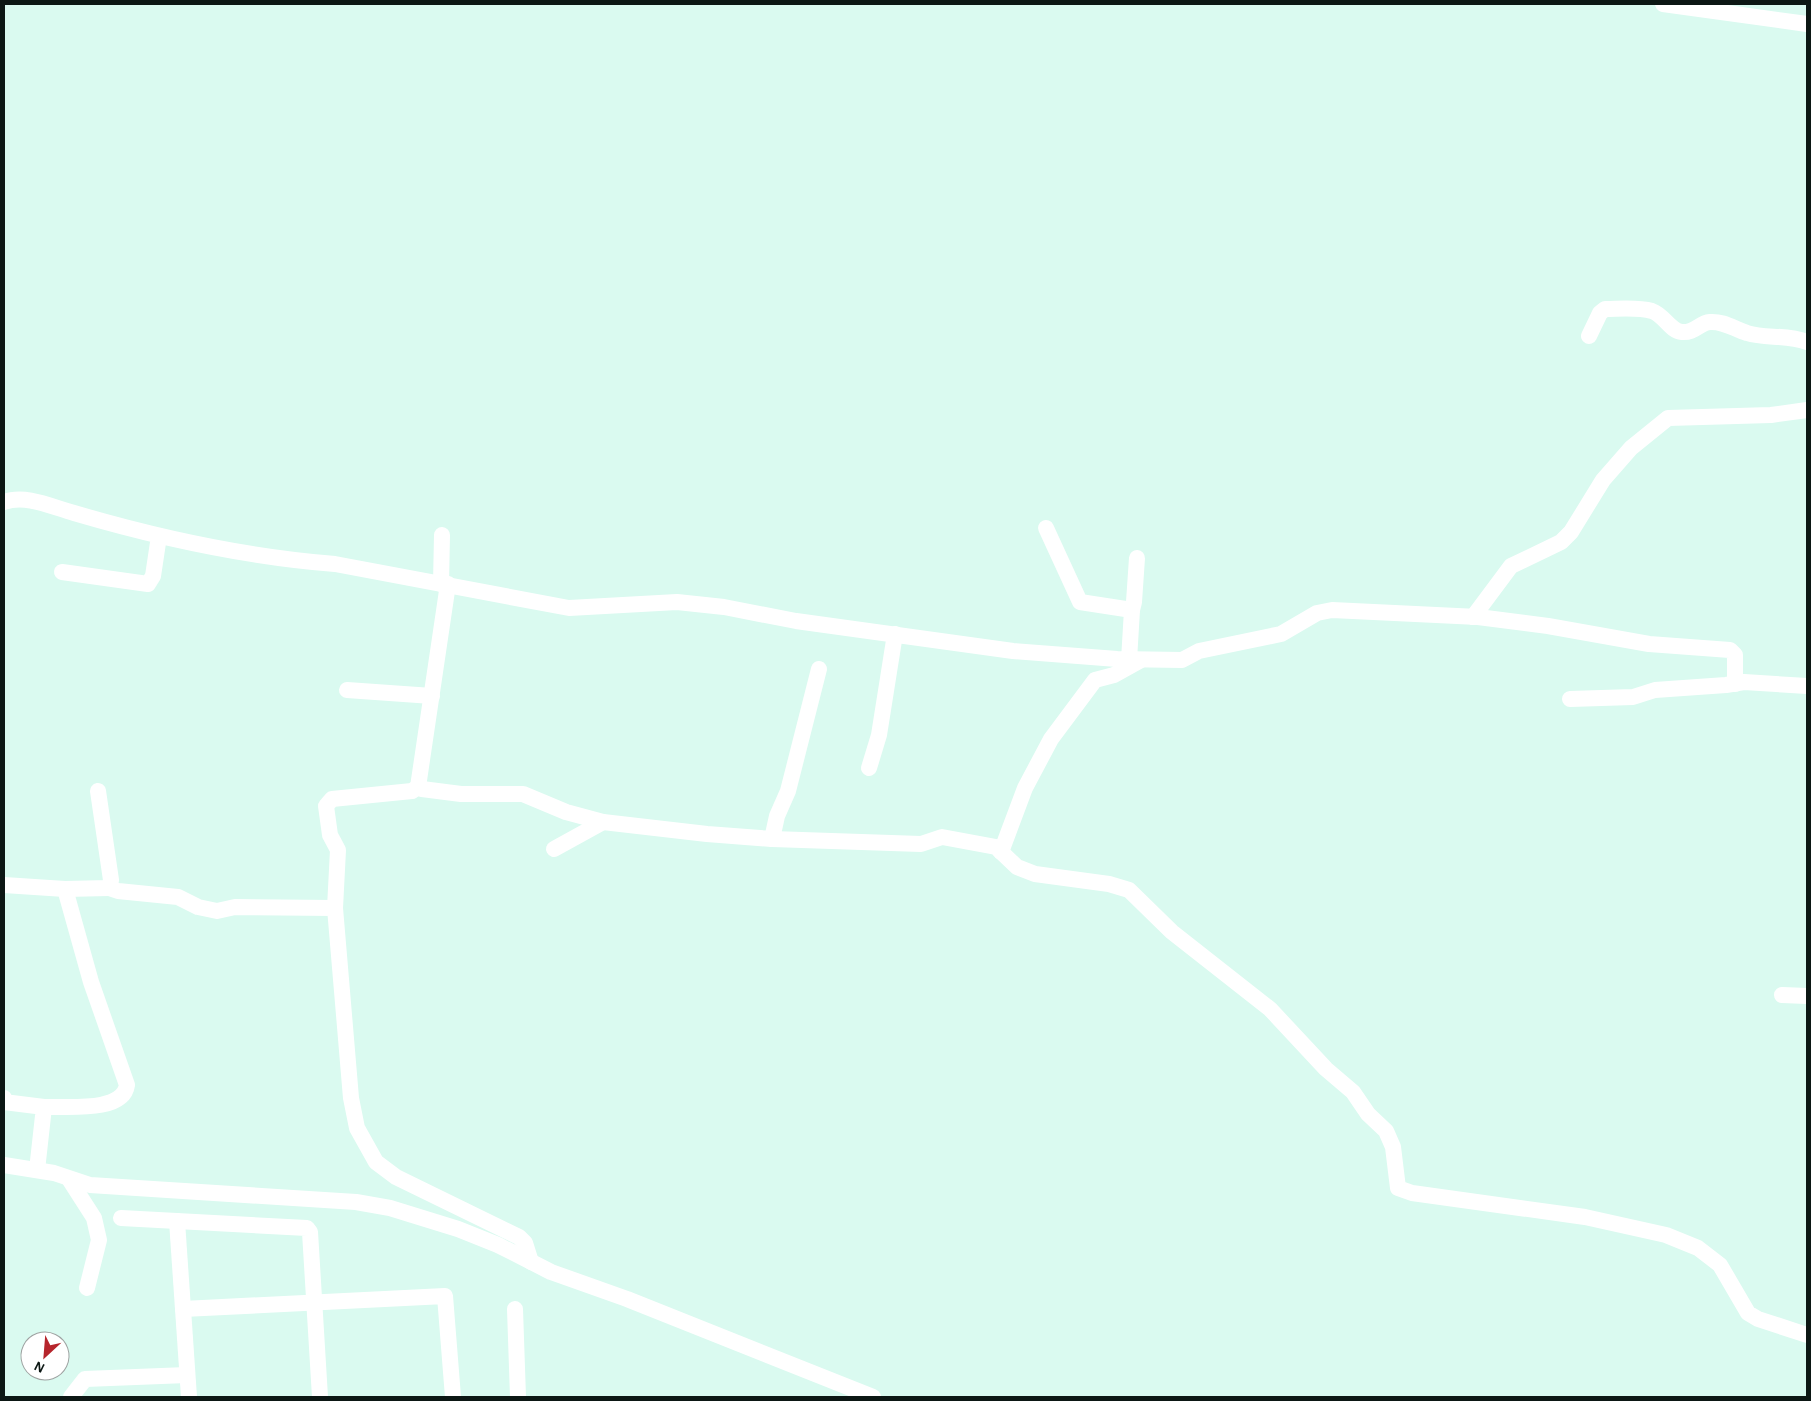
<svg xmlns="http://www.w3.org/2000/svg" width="1811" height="1401" font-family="'Alegreya Sans',sans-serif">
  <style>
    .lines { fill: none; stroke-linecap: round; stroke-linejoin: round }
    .minor { stroke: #fff; stroke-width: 16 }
  </style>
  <rect width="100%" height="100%" fill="#dafaf0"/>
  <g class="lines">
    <g class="minor">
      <polyline points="1663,4 1807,24"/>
      <path d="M 1589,336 L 1600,313 L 1605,309 C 1619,309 1638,307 1652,311 C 1664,315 1670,331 1682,332 C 1695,333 1699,323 1710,322 C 1724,321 1734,329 1747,333 C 1765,339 1786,334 1807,342"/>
      <path d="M 4,502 C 26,494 52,507 74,513 C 159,538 246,557 335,564 L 569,608 L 677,602 L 724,607 L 796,621 L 1013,651 L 1117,659 L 1182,660 L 1199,651 L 1281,634 L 1317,613 L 1332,610 L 1478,617 L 1548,626 L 1649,644 L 1730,650 L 1735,655 L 1735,684"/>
      <polyline points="1046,528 1080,602 1132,610 1129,660"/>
      <polyline points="62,572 148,584 153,576 159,536"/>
      <polyline points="441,584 442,535"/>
      <polyline points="448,584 418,787 422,789 461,794 523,794 566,812 603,822 707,834 772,839 921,844 942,837 996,847 1017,867 1035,874 1109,884 1129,890 1172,932 1270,1009 1326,1069 1353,1092 1368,1114 1386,1131 1393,1147 1398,1188 1412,1193 1585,1217 1666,1235 1698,1248 1720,1265 1748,1313 1758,1319 1807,1335"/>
      <polyline points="1132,610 1134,602 1137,558"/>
      <polyline points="1473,617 1511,566 1561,542 1571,532 1603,480 1631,448 1668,418 1771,415 1807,410"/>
      <polyline points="347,690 432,696"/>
      <polyline points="1570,699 1633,697 1655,690 1726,685 1744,682 1807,686"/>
      <polyline points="869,768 879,735 895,634"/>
      <polyline points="772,839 777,816 788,791 819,669"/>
      <polyline points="554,849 603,822"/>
      <polyline points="1001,852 1025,788 1051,739 1095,680 1114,675 1141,660"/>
      <polyline points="4,885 65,889 109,888 111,880 98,791"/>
      <polyline points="109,888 118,891 178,897 198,907 217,911 235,907 335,908 351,1098 357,1128 376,1162 396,1177 519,1237 525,1243 531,1262"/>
      <polyline points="335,908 338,850 330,835 326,806 332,799 412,791 418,787"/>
      <polyline points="1782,995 1807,996"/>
      <polyline points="4,1098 4,1102 44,1107 37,1170"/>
      <path d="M 44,1107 C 66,1106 123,1113 127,1085 L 91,982 L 65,889"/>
      <polyline points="4,1165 54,1173 90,1185 356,1202 390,1208 458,1229 498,1245 551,1272 627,1299 873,1397"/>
      <polyline points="69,1179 94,1218 99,1240 87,1288"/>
      <polyline points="121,1218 307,1228 310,1232 320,1397"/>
      <polyline points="177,1221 189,1397"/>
      <polyline points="183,1309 445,1296 453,1397"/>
      <polyline points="515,1309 518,1397"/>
      <polyline points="71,1397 85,1379 187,1375"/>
    </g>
  </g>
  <rect width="1811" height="1401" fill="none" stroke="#0c1714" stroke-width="10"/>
  <g transform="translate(45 1356) rotate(206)"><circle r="24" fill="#ffffff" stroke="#9ea2a1"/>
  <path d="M0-4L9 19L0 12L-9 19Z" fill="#b6252c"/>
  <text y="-8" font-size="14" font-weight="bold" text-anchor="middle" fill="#0c1714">N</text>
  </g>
</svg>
